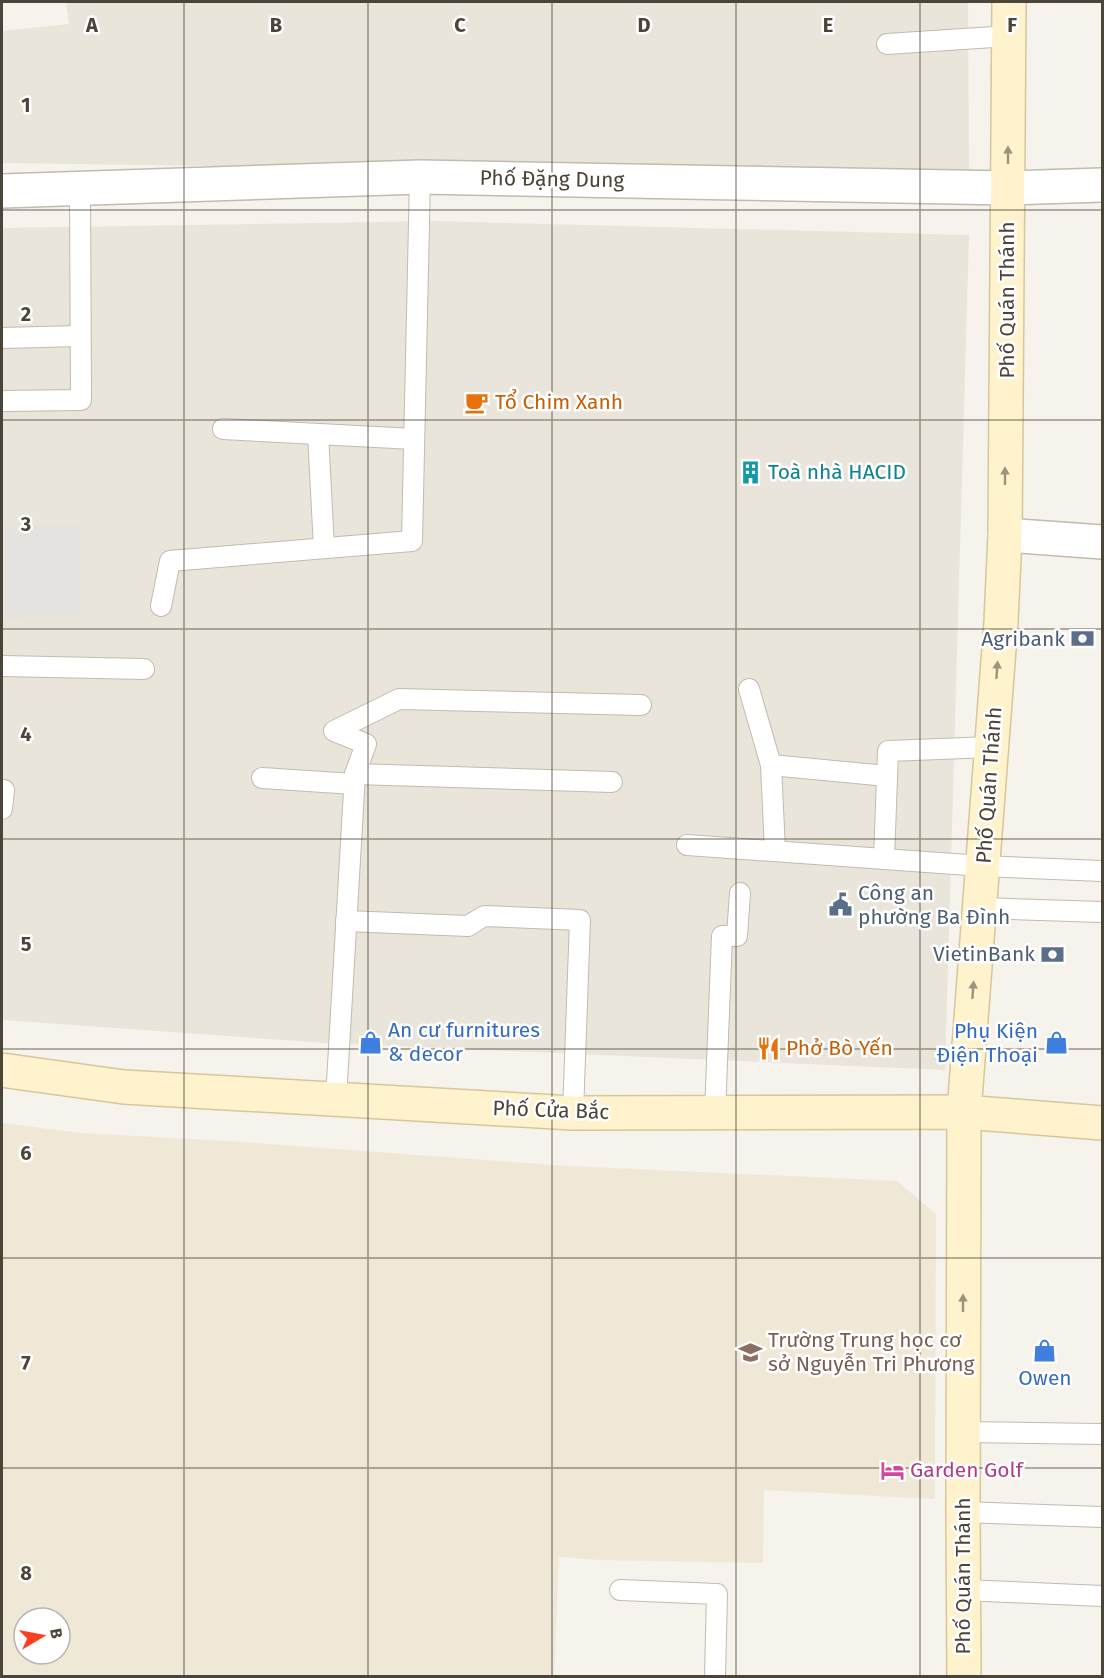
<svg xmlns="http://www.w3.org/2000/svg" width="1104" height="1678" font-family="'Fira Sans',sans-serif">
  <style>
    .residential { fill: #eae5da }
    .education { fill: #efe8d6; fill-rule: evenodd }
    .parking { fill: #e5e3e0 }
    .lines { fill: none; stroke-linecap: round; stroke-linejoin: round }
    .lane-casing { stroke: #c2bbae; stroke-width: 22 }
    .street-casing { stroke: #c2bbae; stroke-width: 36 }
    .secondary-casing { stroke: #d6c79b; stroke-width: 36 }
    .lane { stroke: #fff; stroke-width: 20 }
    .street { stroke: #fff; stroke-width: 33 }
    .secondary { stroke: #fff3cd; stroke-width: 33 }
    .oneway { fill: #9c937c }
    .grid { fill: none; stroke: #4b4439; stroke-width: 1.5; stroke-opacity: 0.55 }
    .labels { text-anchor: middle; dominant-baseline: central; stroke-width: 5; stroke-linejoin: round; paint-order: stroke }
    .street-label { font-size: 21px; fill: #4b4439; stroke: #fff }
    .food-label { font-size: 21px; fill: #c56008; stroke: #fff; text-anchor: start }
    .culture-label { font-size: 21px; fill: #0d838f; stroke: #fff; text-anchor: start }
    .service-label { font-size: 21px; fill: #4e5e75; stroke: #fff; text-anchor: end }
    .shop-label { font-size: 21px; fill: #366cbe; stroke: #fff; text-anchor: start }
    .education-label { font-size: 21px; fill: #785e54; stroke: #fff; text-anchor: start }
    .hotel-label { font-size: 21px; fill: #b23c85; stroke: #fff; text-anchor: start }
    .grid-label { font-size: 20px; text-anchor: middle; font-weight: bold; fill: #4b4439; stroke: #fff; stroke-width: 5; stroke-linejoin: round; paint-order: stroke }
  </style>
  <rect width="100%" height="100%" fill="#f6f3ec"/>
  <g class="residential">
    <polygon points="66,2 968,2 969,176 2,163 2,31 69,24"/>
    <polygon points="434,221 969,235 945,1070 325,1043 2,1020 2,228"/>
  </g>
  <path class="education" d="M 2,1123 L 81,1133 L 227,1141 L 569,1166 L 897,1181 L 936,1214 L 935,1499 L 764,1490 L 763,1563 L 600,1560 L 559,1557 L 554,1676 L 2,1676 ZM 24,1618 L 60,1618 L 60,1654 L 24,1654 Z"/>
  <polygon class="parking" points="80,526 80,616 2,618 2,527"/>
  <g class="lines">
    <defs>
      <g id="lane">
        <polyline points="887,44 1009,36"/>
        <polyline points="2,338 80,336"/>
        <polyline points="2,401 81,400 80,188"/>
        <polyline points="223,429 414,439"/>
        <polyline points="318,434 324,548"/>
        <polyline points="161,606 170,561 412,541 420,177"/>
        <polyline points="2,666 144,669"/>
        <polyline points="749,689 771,765 775,851"/>
        <polyline points="771,765 887,776"/>
        <polyline points="355,774 612,782"/>
        <polyline points="262,778 354,784"/>
        <polyline points="2,809 4,790"/>
        <polyline points="687,845 982,866 1102,871"/>
        <polyline points="884,859 888,751 991,747"/>
        <polyline points="980,908 1102,912"/>
        <polyline points="346,921 468,926 484,916 580,920 573,1113"/>
        <polyline points="336,1099 355,774 366,744 334,731 399,699 641,705"/>
        <polyline points="715,1113 722,936 737,936 740,893"/>
        <polyline points="963,1432 1102,1434"/>
        <polyline points="963,1512 1102,1517"/>
        <polyline points="620,1590 717,1594 715,1676"/>
        <polyline points="963,1590 1102,1596"/>
      </g>
      <g id="street">
        <polyline points="2,191 420,177 1008,188 1102,185"/>
        <polyline points="1005,535 1102,542"/>
      </g>
      <g id="secondary">
        <polyline points="2,1070 124,1087 573,1113 964,1112 1102,1123"/>
        <polyline points="964,1676 963,1512 964,1112 1001,622 1005,535 1009,2"/>
      </g>
    </defs>
    <use href="#lane" class="lane-casing"/>
    <use href="#street" class="street-casing"/>
    <use href="#secondary" class="secondary-casing"/>
    <use href="#lane" class="lane"/>
    <use href="#street" class="street"/>
    <use href="#secondary" class="secondary"/>
  </g>
  <defs><path id="oneway-solid" d="M-6-.8H1V-3.2L6.5 0L1 3.2V.8H-6Z" transform="scale(1.5)"/></defs>
  <g class="oneway">
    <use href="#oneway-solid" transform="translate(1008 155) rotate(-90)"/>
    <use href="#oneway-solid" transform="translate(1005 476) rotate(-90)"/>
    <use href="#oneway-solid" transform="translate(997 670) rotate(-86)"/>
    <use href="#oneway-solid" transform="translate(973 990) rotate(-86)"/>
    <use href="#oneway-solid" transform="translate(963 1303) rotate(-90)"/>
  </g>
  <path class="grid" d="M 184,2 L 184,1676M 368,2 L 368,1676M 552,2 L 552,1676M 736,2 L 736,1676M 920,2 L 920,1676M 2,210 L 1102,210M 2,420 L 1102,420M 2,629 L 1102,629M 2,839 L 1102,839M 2,1049 L 1102,1049M 2,1258 L 1102,1258M 2,1468 L 1102,1468"/>
  <defs>
    <symbol id="cafe-bare" viewBox="-9 -9 18 18"><path d="M-5.5-4.5H6V0H3Q3 3.5 0 3.5H-2.5Q-5.5 3.5-5.5 0ZM3-3.2v2h1.7v-2ZM-6 4.5H4V6H-6Z" fill="#e8710a" stroke="#fff" stroke-width="2.5" paint-order="stroke"/></symbol>
    <symbol id="building-bare" viewBox="-9 -9 18 18"><path d="M-4-6H4V6H1V3H-1V6H-4ZM-2.5-4.3h1.7v1.8h-1.7ZM.8-4.3h1.7v1.8H.8ZM-2.5-1h1.7V.8h-1.7ZM.8-1h1.7V.8H.8Z" fill="#0f9aa8" stroke="#fff" stroke-width="2.5" paint-order="stroke"/></symbol>
    <symbol id="bank-bare" viewBox="-9 -9 18 18"><path d="M-6-4H6V4H-6ZM0-2.3a2.3 2.3 0 1 0 0 4.6a2.3 2.3 0 1 0 0-4.6Z" fill="#5c6f8a" stroke="#fff" stroke-width="2.5" paint-order="stroke"/></symbol>
    <symbol id="civic-bare" viewBox="-9 -9 18 18"><path d="M-.6-6.5H3V-4.5H.6V-3L4-1V1h2V6H-6V1h2V-1L-.6-3ZM-1.2 2.5V6h2.4V2.5Z" fill="#5c6f8a" stroke="#fff" stroke-width="2.5" paint-order="stroke"/></symbol>
    <symbol id="shop-bare" viewBox="-9 -9 18 18"><path d="M-5-2.5h2.3a2.7 3.5 0 0 1 5.4 0H5L5.5 6h-11ZM-1.5-2.5h3a1.5 2.3 0 0 0-3 0Z" fill="#3f7fe0" stroke="#fff" stroke-width="2.5" paint-order="stroke"/></symbol>
    <symbol id="restaurant-bare" viewBox="-9 -9 18 18"><path d="M-5-6h1v4h1v-4h1v4h1v-4h1v5L-1.5 .5V6h-2V.5L-5-1ZM5-6V6H3V1.5H1.5Q1.5-4 5-6Z" fill="#e8710a" stroke="#fff" stroke-width="2.5" paint-order="stroke"/></symbol>
    <symbol id="school-bare" viewBox="-9 -9 18 18"><path d="M0-5L7-2L0 1L-7-2ZM-4 1L0 2.5L4 1V4Q0 6-4 4Z" fill="#8d6e63" stroke="#fff" stroke-width="2.5" paint-order="stroke"/></symbol>
    <symbol id="hotel-bare" viewBox="-9 -9 18 18"><path d="M-6-4.5h1.5V1H6V5H4.5V3h-9V5H-6ZM-4 0a1.8 1.8 0 1 1 3.6 0ZM.5 0V-2.5h3Q6-2.5 6 0Z" fill="#d1479c" stroke="#fff" stroke-width="2.5" paint-order="stroke"/></symbol>
  </defs>
  <g fill-rule="evenodd">
    <use href="#cafe-bare" x="460" y="386" width="33" height="33"/>
    <use href="#building-bare" x="734" y="456" width="33" height="33"/>
    <use href="#bank-bare" x="1066" y="622" width="33" height="33"/>
    <use href="#civic-bare" x="824" y="888" width="33" height="33"/>
    <use href="#bank-bare" x="1036" y="938" width="33" height="33"/>
    <use href="#shop-bare" x="354" y="1026" width="33" height="33"/>
    <use href="#shop-bare" x="1040" y="1026" width="33" height="33"/>
    <use href="#restaurant-bare" x="752" y="1032" width="33" height="33"/>
    <use href="#shop-bare" x="1028" y="1334" width="33" height="33"/>
    <use href="#school-bare" x="734" y="1336" width="33" height="33"/>
    <use href="#hotel-bare" x="876" y="1454" width="33" height="33"/>
  </g>
  <g class="labels">
    <g class="street-label">
      <text transform="translate(552 179) rotate(1)">Phố Đặng Dung</text>
      <text transform="translate(1007 300) rotate(-90)">Phố Quán Thánh</text>
      <text transform="translate(989 785) rotate(-86)">Phố Quán Thánh</text>
      <text transform="translate(551 1110) rotate(2)">Phố Cửa Bắc</text>
      <text transform="translate(963 1576) rotate(-90)">Phố Quán Thánh</text>
    </g>
    <g class="food-label">
      <text x="495" y="402">Tổ Chim Xanh</text>
      <text x="786" y="1048">Phở Bò Yến</text>
    </g>
    <g class="culture-label">
      <text x="768" y="472">Toà nhà HACID</text>
    </g>
    <g class="service-label">
      <text x="1065" y="639">Agribank</text>
      <text x="858" y="893" text-anchor="start">Công an<tspan x="858" dy="24">phường Ba Đình</tspan></text>
      <text x="1035" y="954">VietinBank</text>
    </g>
    <g class="shop-label">
      <text x="388" y="1030">An cư furnitures<tspan x="388" dy="24">&amp; decor</tspan></text>
      <text x="1038" y="1031" text-anchor="end">Phụ Kiện<tspan x="1038" dy="24">Điện Thoại</tspan></text>
      <text x="1045" y="1378" text-anchor="middle">Owen</text>
    </g>
    <g class="education-label">
      <text x="768" y="1340">Trường Trung học cơ<tspan x="768" dy="24">sở Nguyễn Tri Phương</tspan></text>
    </g>
    <g class="hotel-label">
      <text x="910" y="1470">Garden Golf</text>
    </g>
  </g>
  <g class="grid-label">
    <text x="92" y="32">A</text>
    <text x="276" y="32">B</text>
    <text x="460" y="32">C</text>
    <text x="644" y="32">D</text>
    <text x="828" y="32">E</text>
    <text x="1012" y="32">F</text>
    <text x="26" y="112">1</text>
    <text x="26" y="321">2</text>
    <text x="26" y="531">3</text>
    <text x="26" y="741">4</text>
    <text x="26" y="951">5</text>
    <text x="26" y="1160">6</text>
    <text x="26" y="1370">7</text>
    <text x="26" y="1580">8</text>
  </g>
  <rect width="1104" height="1678" fill="none" stroke="#4b4439" stroke-width="6"/>
  <g transform="translate(42 1636) rotate(80)"><circle r="28" fill="#ffffff" stroke="#b7b4b0" stroke-width="1.5"/>
  <path d="M0-4.5L10 22L0 15L-10 22Z" fill="#fc3f1d"/>
  <text y="-9" font-size="16" font-weight="bold" text-anchor="middle" fill="#4b4439">B</text>
  </g>
</svg>
